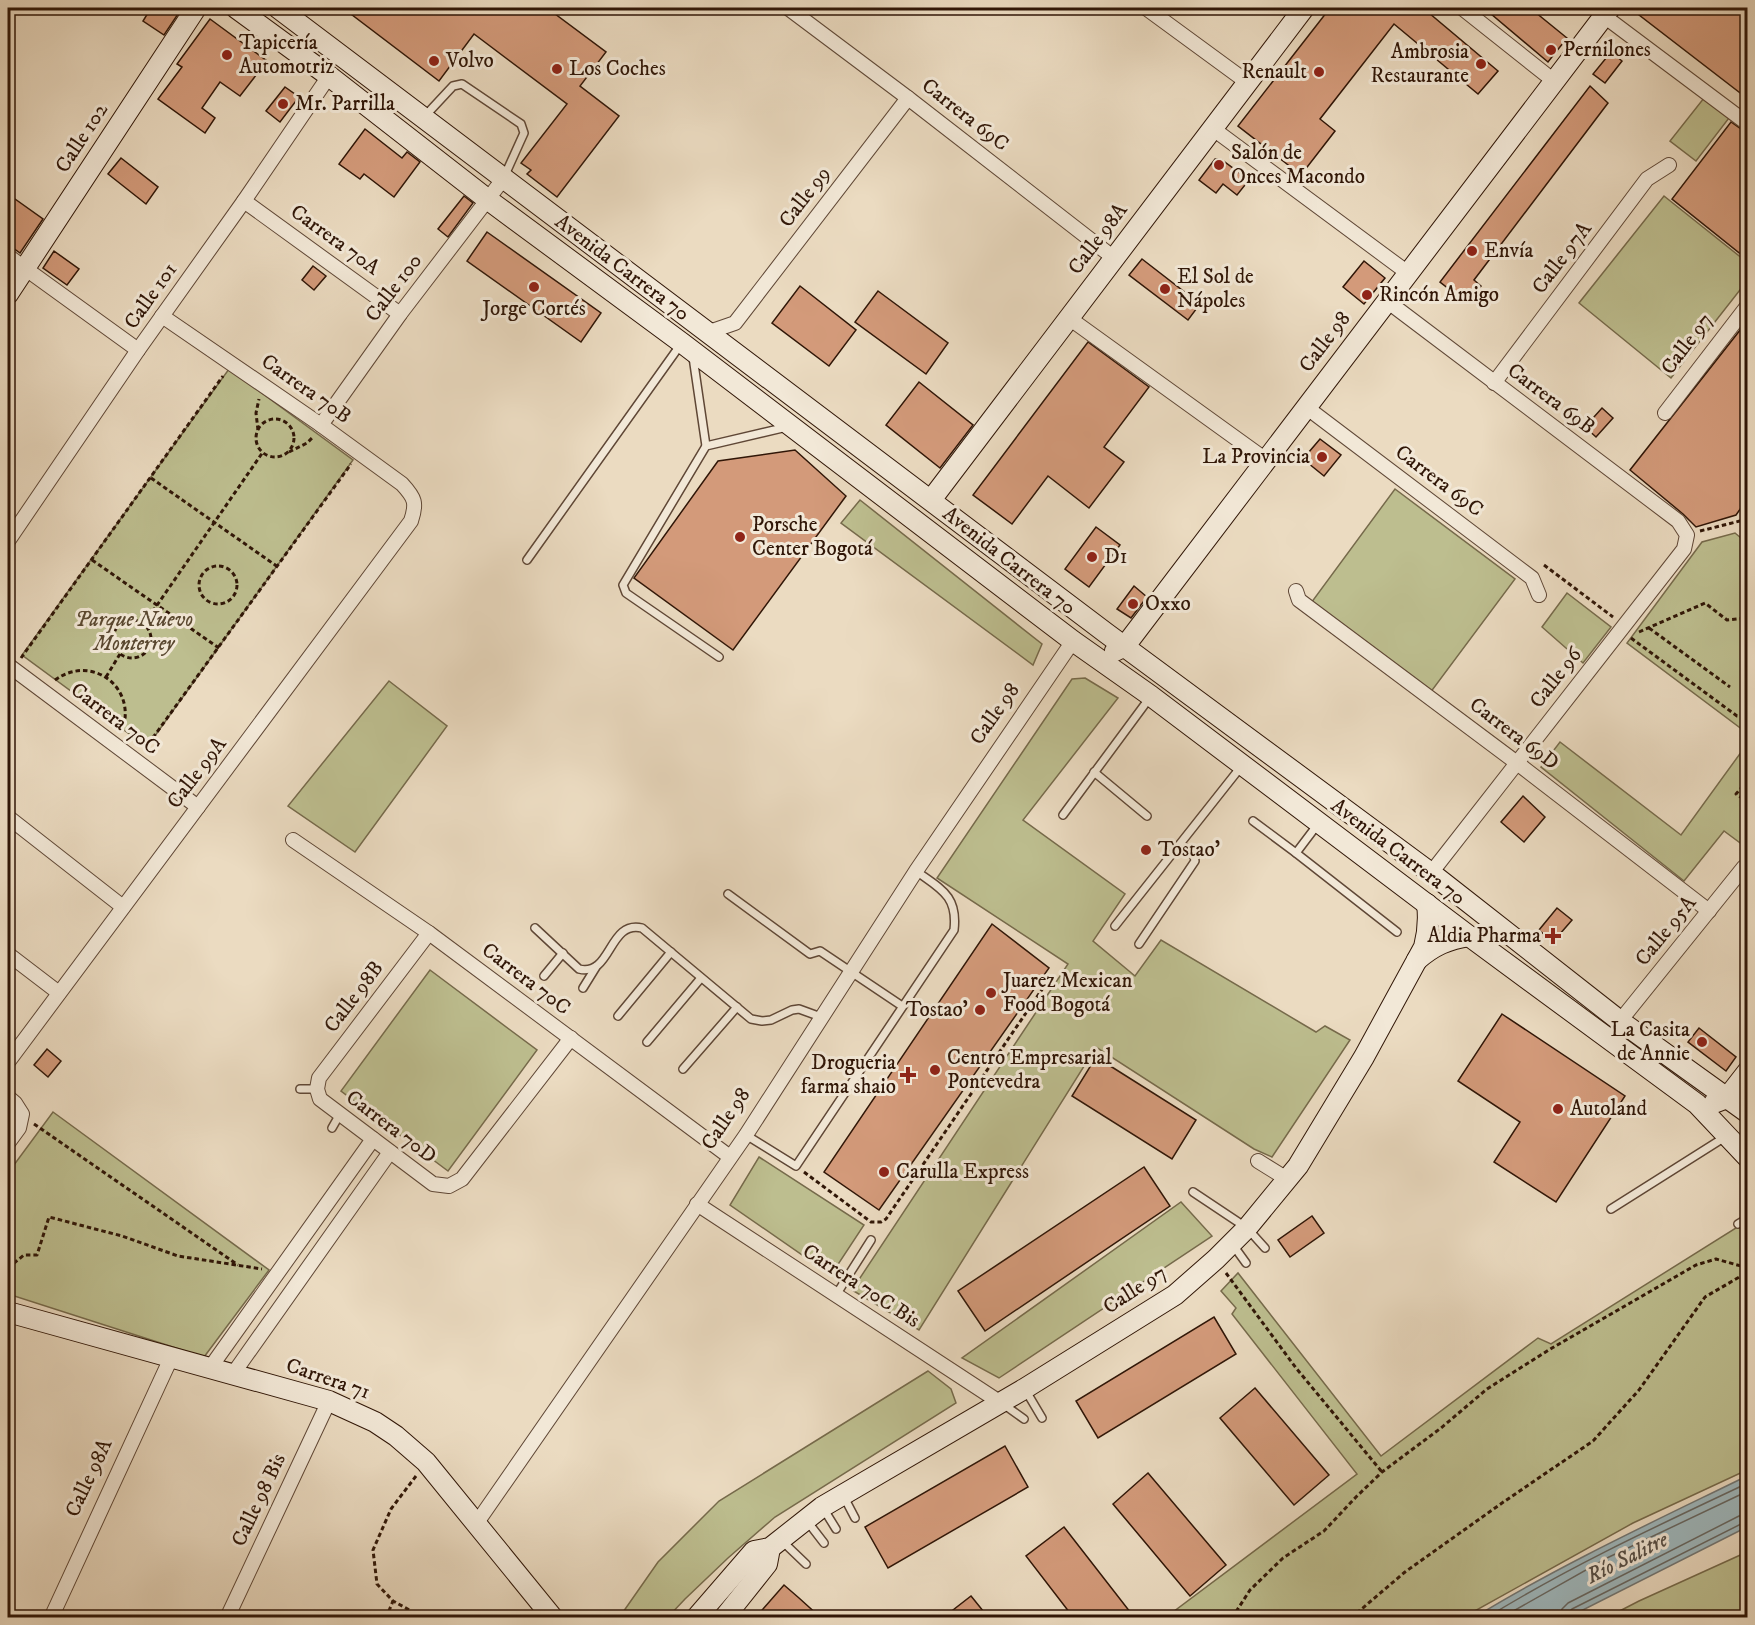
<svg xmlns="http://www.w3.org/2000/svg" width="1755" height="1625" font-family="'IM FELL DW Pica',serif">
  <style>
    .green { fill: #bdbe8f; stroke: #766a4b; stroke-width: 1.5 }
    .water { fill: #9eb8be; stroke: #727775; stroke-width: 1.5 }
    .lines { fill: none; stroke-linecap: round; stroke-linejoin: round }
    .shore { stroke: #676762; stroke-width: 1.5 }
    .building { fill: #d39a7a; stroke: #301607; stroke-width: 1.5 }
    .lane-casing { stroke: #5f4736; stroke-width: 10 }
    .street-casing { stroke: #5f4736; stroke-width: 16 }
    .secondary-casing { stroke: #301607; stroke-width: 22 }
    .path { stroke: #301607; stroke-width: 3; stroke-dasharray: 4.5 3; stroke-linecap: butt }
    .lane { stroke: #f2e8d7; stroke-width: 7 }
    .street { stroke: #f2e8d7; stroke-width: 14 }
    .secondary { stroke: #f2e8d7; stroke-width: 20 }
    .poi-dot { fill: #8f2418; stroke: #f2e8d7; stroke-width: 2 }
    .labels { text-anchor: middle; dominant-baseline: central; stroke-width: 6; stroke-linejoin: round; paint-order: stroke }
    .poi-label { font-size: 21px; fill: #301607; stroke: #f2e8d7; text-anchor: start }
    .street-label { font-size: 21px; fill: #301607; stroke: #f2e8d7 }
    .park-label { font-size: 21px; font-style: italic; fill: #5a4830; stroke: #f2e8d7 }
    .water-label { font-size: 22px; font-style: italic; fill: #564f47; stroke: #f2e8d7 }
  </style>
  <rect width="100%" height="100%" fill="#ebdbc1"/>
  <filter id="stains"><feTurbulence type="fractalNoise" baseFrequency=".00333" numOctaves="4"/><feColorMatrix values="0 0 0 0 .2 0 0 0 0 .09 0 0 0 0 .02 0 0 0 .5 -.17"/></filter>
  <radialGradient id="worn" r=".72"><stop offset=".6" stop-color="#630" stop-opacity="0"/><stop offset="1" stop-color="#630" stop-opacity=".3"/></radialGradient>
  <g class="green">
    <polygon points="1704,98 1729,118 1696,161 1670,141"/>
    <polygon points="1664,196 1748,263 1747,281 1671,378 1579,303"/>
    <polygon points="229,369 353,460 147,747 22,655"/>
    <polygon points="1395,489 1515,579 1430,693 1311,603"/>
    <polygon points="860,500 1042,644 1033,665 841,523"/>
    <polygon points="1735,533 1747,543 1747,733 1627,643 1702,542"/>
    <polygon points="1567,593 1611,627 1583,663 1542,627"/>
    <polygon points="1085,678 1118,698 1023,820 1125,894 1093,941 1135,976 1161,940 1316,1032 1325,1026 1350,1040 1272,1157 1254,1149 1096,1047 919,1330 852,1290 1068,964 937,878 1072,679"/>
    <polygon points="389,681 447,726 355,852 288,806"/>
    <polygon points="1560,742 1681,835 1747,744 1747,848 1724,831 1684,881 1541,767"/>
    <polygon points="430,970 537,1050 448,1171 341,1091"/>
    <polygon points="53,1112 269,1270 204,1357 8,1294 8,1173"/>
    <polygon points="759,1157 864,1225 831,1275 730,1205"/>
    <polygon points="1181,1202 1212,1236 999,1378 962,1358"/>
    <polygon points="1739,1226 1747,1227 1747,1470 1633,1523 1464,1617 1165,1618 1357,1474 1232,1314 1236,1308 1221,1291 1238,1273 1381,1456 1538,1338 1551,1344"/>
    <polygon points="928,1371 951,1389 956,1403 775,1517 728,1558 685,1599 668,1617 624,1618 621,1615 658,1562 719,1501"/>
    <polygon points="1747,1552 1747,1617 1608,1617 1639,1601"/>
  </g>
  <path class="water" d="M 1747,1476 L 1747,1527 L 1569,1617 L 1475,1617 C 1562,1564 1655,1521 1747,1476 Z"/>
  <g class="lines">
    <g class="shore">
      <path d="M 1486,1618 C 1570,1566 1659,1525 1748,1483"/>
      <polyline points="1501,1618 1609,1557 1748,1491"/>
      <polyline points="1560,1618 1562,1609 1568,1603 1739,1516 1748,1515"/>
      <polyline points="1568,1618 1568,1613 1572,1609 1743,1523 1748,1522"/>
    </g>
  </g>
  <g class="building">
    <polygon points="151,8 182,8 164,35 143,21"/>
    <polygon points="343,8 547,8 606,52 580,86 619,116 557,197 527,174 531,170 521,163 567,104 474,34 439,81"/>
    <polygon points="1330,8 1423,8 1498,71 1478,94 1394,24 1320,119 1335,131 1301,175 1238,126"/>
    <polygon points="1484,8 1530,8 1567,38 1548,62"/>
    <polygon points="1630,8 1748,8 1748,99"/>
    <polygon points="210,19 267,61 240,96 220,82 202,108 215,118 205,133 158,99 182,67 177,64"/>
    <polygon points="1611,52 1622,61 1605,83 1593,74"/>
    <polygon points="1590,86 1608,103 1474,280 1481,286 1467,303 1440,282"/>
    <polygon points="285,87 299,97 280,122 266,111"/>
    <polygon points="1731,122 1748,134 1748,260 1672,199"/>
    <polygon points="365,129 402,158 407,152 420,162 394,197 364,174 360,179 339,164"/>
    <polygon points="121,158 158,187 146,204 108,174"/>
    <polygon points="1215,159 1222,160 1249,180 1237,195 1223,184 1216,193 1199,180"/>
    <polygon points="8,194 43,219 20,253 13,248 8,247"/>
    <polygon points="464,196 473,203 448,237 438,229"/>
    <polygon points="487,232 601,313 581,342 467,261"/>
    <polygon points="54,251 79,269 67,285 43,268"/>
    <polygon points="1142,259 1200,304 1188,320 1129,275"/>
    <polygon points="1364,261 1385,278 1364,304 1343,287"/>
    <polygon points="313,266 326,276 314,290 302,280"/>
    <polygon points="800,286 856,330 829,366 772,323"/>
    <polygon points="878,291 948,343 926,374 855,322"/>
    <polygon points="1748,320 1748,498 1736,515 1696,527 1683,514 1630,470"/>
    <polygon points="1088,342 1149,387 1104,447 1124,462 1089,508 1048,476 1012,524 973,495"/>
    <polygon points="919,382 973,425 940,468 886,425"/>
    <polygon points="1602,408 1613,418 1596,437 1585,427"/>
    <polygon points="1320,439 1341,455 1324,476 1303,459"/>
    <polygon points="795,450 846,496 733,650 634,578 718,461"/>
    <polygon points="1096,527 1120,545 1089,587 1065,569"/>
    <polygon points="1134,586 1147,597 1131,618 1117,609"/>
    <polygon points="1523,796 1545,817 1524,842 1501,822"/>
    <polygon points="1557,908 1572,920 1553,942 1539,930"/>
    <polygon points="992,924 1049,968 879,1210 824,1172"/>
    <polygon points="1502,1014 1625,1096 1556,1202 1494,1162 1520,1122 1458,1081"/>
    <polygon points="1699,1028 1736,1057 1726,1071 1688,1042"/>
    <polygon points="47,1049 61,1061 48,1077 34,1065"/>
    <polygon points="1096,1057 1196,1120 1172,1159 1072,1096"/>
    <polygon points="1144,1167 1170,1206 985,1331 958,1291"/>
    <polygon points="1312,1216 1324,1233 1290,1257 1278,1240"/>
    <polygon points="1214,1317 1236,1354 1098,1438 1076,1401"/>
    <polygon points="1255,1388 1329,1475 1294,1505 1220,1418"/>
    <polygon points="1005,1446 1028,1487 888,1568 865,1527"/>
    <polygon points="1148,1473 1226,1565 1190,1596 1113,1504"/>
    <polygon points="1064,1527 1134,1617 1073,1617 1026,1556"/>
    <polygon points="784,1585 799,1598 820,1617 756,1617"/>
    <polygon points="971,1596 988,1617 944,1617"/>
  </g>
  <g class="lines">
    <defs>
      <g id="lane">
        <polyline points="425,116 453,86 462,84 521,124 524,133 505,175"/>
        <polyline points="693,357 706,446"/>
        <polyline points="527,560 681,344"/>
        <polyline points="719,657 626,593 623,585 706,446 787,427"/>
        <polyline points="1094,772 1147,816"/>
        <polyline points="1063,815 1151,696"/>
        <polyline points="1253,821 1296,853 1397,932"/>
        <polyline points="1296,853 1318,824"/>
        <polyline points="728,894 810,954 820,951 902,1006"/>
        <polyline points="1115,926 1240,768"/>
        <path d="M 535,928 L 579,969 C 612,977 608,920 642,928 L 751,1019 L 762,1021 L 771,1020 L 792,1010 L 799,1009 L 821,1017"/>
        <polyline points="1139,944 1195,861 1194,856 1181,844"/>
        <polyline points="544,976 563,953"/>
        <polyline points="583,988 596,967"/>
        <polyline points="618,1016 671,952"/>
        <polyline points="647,1042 701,978"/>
        <polyline points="683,1069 737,1007"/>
        <polyline points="300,1089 317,1089"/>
        <polyline points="332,1128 340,1114"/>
        <path d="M 746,1135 L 796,1166 L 954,930 C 958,896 941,889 916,871"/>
        <polyline points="1193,1192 1247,1228 1265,1248"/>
        <polyline points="1611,1209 1725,1137"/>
        <polyline points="1738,1224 1748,1218"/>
        <polyline points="1233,1245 1246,1263"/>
        <polyline points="836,1295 871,1240"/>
        <polyline points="1026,1391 1042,1418"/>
        <polyline points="1003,1404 1024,1419"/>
        <polyline points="844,1497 855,1518"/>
        <polyline points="823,1508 836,1529"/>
        <polyline points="807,1521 824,1543"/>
        <polyline points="782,1541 806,1564"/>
      </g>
      <g id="street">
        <polyline points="788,8 908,98 1114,258"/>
        <polyline points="1146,8 1247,82"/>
        <polyline points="1462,8 1554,81"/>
        <polyline points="1604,16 1748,124"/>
        <polyline points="1212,128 1408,273"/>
        <polyline points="244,201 400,314"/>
        <polyline points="8,256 138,350"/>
        <polyline points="1387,301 1678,521 1687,535 1684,549 1431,873"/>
        <polyline points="1069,318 1266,460"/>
        <polyline points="709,332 735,323 908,98"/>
        <polyline points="1494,383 1647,179 1669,165"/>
        <polyline points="1306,407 1532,578 1539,595"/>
        <polyline points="1665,413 1748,305"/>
        <polyline points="321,425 400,314 504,178"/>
        <polyline points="8,541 138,350 244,201 329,76"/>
        <polyline points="1296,591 1299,600 1517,763 1709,911"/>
        <polyline points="8,665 198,807"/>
        <polyline points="8,817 123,907"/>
        <polyline points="293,840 429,933 730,1157"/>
        <polyline points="429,933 319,1078 317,1089 320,1099 433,1184 449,1186 462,1179 571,1038"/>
        <polyline points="8,954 59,993"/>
        <polyline points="1620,1021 1744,867"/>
        <path d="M 8,1062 L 411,521 C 417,503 415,498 402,484 L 321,425 L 162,316"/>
        <polyline points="8,1097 15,1103 22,1114 19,1128 8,1143"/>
        <polyline points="1258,1161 1287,1179"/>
        <polyline points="697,1204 1001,1403"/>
        <polyline points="210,1368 373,1139"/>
        <polyline points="233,1374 390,1152"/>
        <polyline points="476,1524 746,1135 916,871 1073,641"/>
        <polyline points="51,1618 171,1358"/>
        <polyline points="227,1618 329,1401"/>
      </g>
      <g id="secondary">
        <polyline points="236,8 329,76 487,199 682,343 1073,641 1151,696 1469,936 1697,1104 1748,1158"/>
        <polyline points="278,8 1106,633 1431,873 1620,1021 1748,1113"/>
        <polyline points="8,294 196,8"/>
        <polyline points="931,500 1304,8"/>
        <polyline points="1115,651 1125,646 1610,8"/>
        <path d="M 1417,960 C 1433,946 1448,939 1469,936"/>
        <polyline points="1714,1103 1727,1098 1748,1071"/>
        <polyline points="8,1312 329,1401 375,1422 396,1436 426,1462 553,1618"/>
        <path d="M 696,1618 L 754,1551 L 770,1548 L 822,1507 L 1024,1389 L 1175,1295 L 1216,1259 L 1247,1228 L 1298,1166 L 1364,1057 L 1424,947 C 1428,932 1429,920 1427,904"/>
        <polyline points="724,1618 767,1564 770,1548"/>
      </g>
    </defs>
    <use href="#lane" class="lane-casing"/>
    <use href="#street" class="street-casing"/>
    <use href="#secondary" class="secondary-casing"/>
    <g class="path">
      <circle cx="275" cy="438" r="19"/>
      <polyline points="258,430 256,413 259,399"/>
      <polyline points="289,452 307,443 313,437"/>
      <polyline points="151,478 278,567"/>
      <polyline points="1700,531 1748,519"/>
      <polyline points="92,560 219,648"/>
      <polyline points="1544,565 1613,617"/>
      <circle cx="218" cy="585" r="19"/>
      <circle cx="132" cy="639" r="19"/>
      <polyline points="144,624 263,452"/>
      <polyline points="1649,628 1730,687"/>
      <polyline points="1639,632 1705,603 1727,620 1748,618"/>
      <polyline points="1631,638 1737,716 1748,717"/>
      <polyline points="21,658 223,376"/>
      <polyline points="106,677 120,654"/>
      <path d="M 55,680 C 92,653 138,688 122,731"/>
      <polyline points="144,750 351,464"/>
      <polyline points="1748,780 1736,794 1748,802"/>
      <polyline points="34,1124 238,1265"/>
      <polyline points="804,1172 871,1222 881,1222 886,1219 1049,979"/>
      <polyline points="8,1268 24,1255 37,1255 49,1217 122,1236 178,1256 262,1269"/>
      <polyline points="1226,1273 1296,1368 1382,1472"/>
      <polyline points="416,1476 391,1509 373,1550 377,1584 393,1601 424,1618"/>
      <polyline points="386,1618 393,1601"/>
      <polyline points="1232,1618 1250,1590 1283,1558 1324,1531 1356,1497 1382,1472 1441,1428 1487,1389 1552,1348 1696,1265 1716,1259 1748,1268"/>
      <polyline points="1351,1618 1405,1572 1502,1503 1593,1441 1639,1390 1705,1297 1748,1272"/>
      <polyline points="1739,1618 1748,1613"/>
    </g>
    <use href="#lane" class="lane"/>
    <use href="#street" class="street"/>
    <use href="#secondary" class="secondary"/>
  </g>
  <g class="poi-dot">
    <circle cx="1551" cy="50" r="6"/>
    <circle cx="227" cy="55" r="6"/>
    <circle cx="434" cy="61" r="6"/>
    <circle cx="1481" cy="64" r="6"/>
    <circle cx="557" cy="69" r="6"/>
    <circle cx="1319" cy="72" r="6"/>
    <circle cx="283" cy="104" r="6"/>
    <circle cx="1219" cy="165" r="6"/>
    <circle cx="1472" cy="251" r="6"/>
    <circle cx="534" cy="287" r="6"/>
    <circle cx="1165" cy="289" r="6"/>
    <circle cx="1367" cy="295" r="6"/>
    <circle cx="1322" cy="457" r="6"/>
    <circle cx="740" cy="537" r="6"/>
    <circle cx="1092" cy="557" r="6"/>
    <circle cx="1133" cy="604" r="6"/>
    <circle cx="1146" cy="850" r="6"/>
    <path d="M1550 927h6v6h6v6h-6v6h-6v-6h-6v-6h6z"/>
    <circle cx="991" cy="993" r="6"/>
    <circle cx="980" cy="1010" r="6"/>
    <circle cx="1702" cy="1042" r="6"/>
    <circle cx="935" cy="1070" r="6"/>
    <path d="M905 1066h6v6h6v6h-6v6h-6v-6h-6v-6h6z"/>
    <circle cx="1558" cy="1109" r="6"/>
    <circle cx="884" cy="1172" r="6"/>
  </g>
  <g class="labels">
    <g class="poi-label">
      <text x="239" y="43">Tapicería<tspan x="239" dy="24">Automotriz</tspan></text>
      <text x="1563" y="50">Pernilones</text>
      <text x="1469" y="52" text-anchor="end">Ambrosia<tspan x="1469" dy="24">Restaurante</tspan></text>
      <text x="446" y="61">Volvo</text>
      <text x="569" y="69">Los Coches</text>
      <text x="1307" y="72" text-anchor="end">Renault</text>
      <text x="295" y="104">Mr. Parrilla</text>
      <text x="1231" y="153">Salón de<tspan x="1231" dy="24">Onces Macondo</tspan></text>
      <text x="1484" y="251">Envía</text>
      <text x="1177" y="277">El Sol de<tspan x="1177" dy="24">Nápoles</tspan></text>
      <text x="1379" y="295">Rincón Amigo</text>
      <text x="534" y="309" text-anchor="middle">Jorge Cortés</text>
      <text x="1310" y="457" text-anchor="end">La Provincia</text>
      <text x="752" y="525">Porsche<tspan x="752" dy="24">Center Bogotá</tspan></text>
      <text x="1104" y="557">D1</text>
      <text x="1145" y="604">Oxxo</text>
      <text x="1158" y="850">Tostao’</text>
      <text x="1541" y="936" text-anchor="end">Aldia Pharma</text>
      <text x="1003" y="981">Juarez Mexican<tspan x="1003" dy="24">Food Bogotá</tspan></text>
      <text x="968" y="1010" text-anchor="end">Tostao'</text>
      <text x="1690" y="1030" text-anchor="end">La Casita<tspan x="1690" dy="24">de Annie</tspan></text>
      <text x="947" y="1058">Centro Empresarial<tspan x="947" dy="24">Pontevedra</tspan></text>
      <text x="896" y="1063" text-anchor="end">Drogueria<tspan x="896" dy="24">farma shaio</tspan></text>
      <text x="1570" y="1109">Autoland</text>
      <text x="896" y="1172">Carulla Express</text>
    </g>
    <g class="street-label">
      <text transform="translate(965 115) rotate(38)">Carrera 69C</text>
      <text transform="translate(82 138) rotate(-57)">Calle 102</text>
      <text transform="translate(805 197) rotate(-53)">Calle 99</text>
      <text transform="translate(1098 239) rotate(-53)">Calle 98A</text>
      <text transform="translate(335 240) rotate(36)">Carrera 70A</text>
      <text transform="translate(1562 258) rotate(-53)">Calle 97A</text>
      <text transform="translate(622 268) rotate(37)">Avenida Carrera 70</text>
      <text transform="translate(394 288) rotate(-53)">Calle 100</text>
      <text transform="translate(151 296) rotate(-55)">Calle 101</text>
      <text transform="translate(1325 342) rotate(-53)">Calle 98</text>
      <text transform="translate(1687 344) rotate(-53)">Calle 97</text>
      <text transform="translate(306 389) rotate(35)">Carrera 70B</text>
      <text transform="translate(1551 399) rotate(37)">Carrera 69B</text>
      <text transform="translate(1439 481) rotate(37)">Carrera 69C</text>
      <text transform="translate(1009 561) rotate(38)">Avenida Carrera 70</text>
      <text transform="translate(1556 678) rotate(-52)">Calle 96</text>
      <text transform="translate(995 714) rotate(-55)">Calle 98</text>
      <text transform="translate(115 719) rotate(37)">Carrera 70C</text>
      <text transform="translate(1514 734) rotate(37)">Carrera 69D</text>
      <text transform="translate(197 773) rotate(-53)">Calle 99A</text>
      <text transform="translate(1398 852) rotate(37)">Avenida Carrera 70</text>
      <text transform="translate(1666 931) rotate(-51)">Calle 95A</text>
      <text transform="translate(526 979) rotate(37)">Carrera 70C</text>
      <text transform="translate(354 997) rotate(-53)">Calle 98B</text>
      <text transform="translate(726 1119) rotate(-56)">Calle 98</text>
      <text transform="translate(391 1127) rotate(37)">Carrera 70D</text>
      <text transform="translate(861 1286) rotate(33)">Carrera 70C Bis</text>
      <text transform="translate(1135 1290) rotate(-33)">Calle 97</text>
      <text transform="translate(328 1379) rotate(19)">Carrera 71</text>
      <text transform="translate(89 1478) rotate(-65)">Calle 98A</text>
      <text transform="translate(259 1500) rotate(-65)">Calle 98 Bis</text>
    </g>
    <g class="park-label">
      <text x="134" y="620">Parque Nuevo<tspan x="134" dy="24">Monterrey</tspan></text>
    </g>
    <g class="water-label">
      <text transform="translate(1627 1558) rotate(-27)">Río Salitre</text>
    </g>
  </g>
  <rect width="1755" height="1625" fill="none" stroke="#ebdbc1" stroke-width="30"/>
  <rect x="9" y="9" width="1737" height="1607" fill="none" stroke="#301607" stroke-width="3"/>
  <rect x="15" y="15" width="1725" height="1595" fill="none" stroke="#301607" stroke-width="1.5"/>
  <rect width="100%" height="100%" filter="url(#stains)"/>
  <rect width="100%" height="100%" fill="url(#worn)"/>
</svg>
